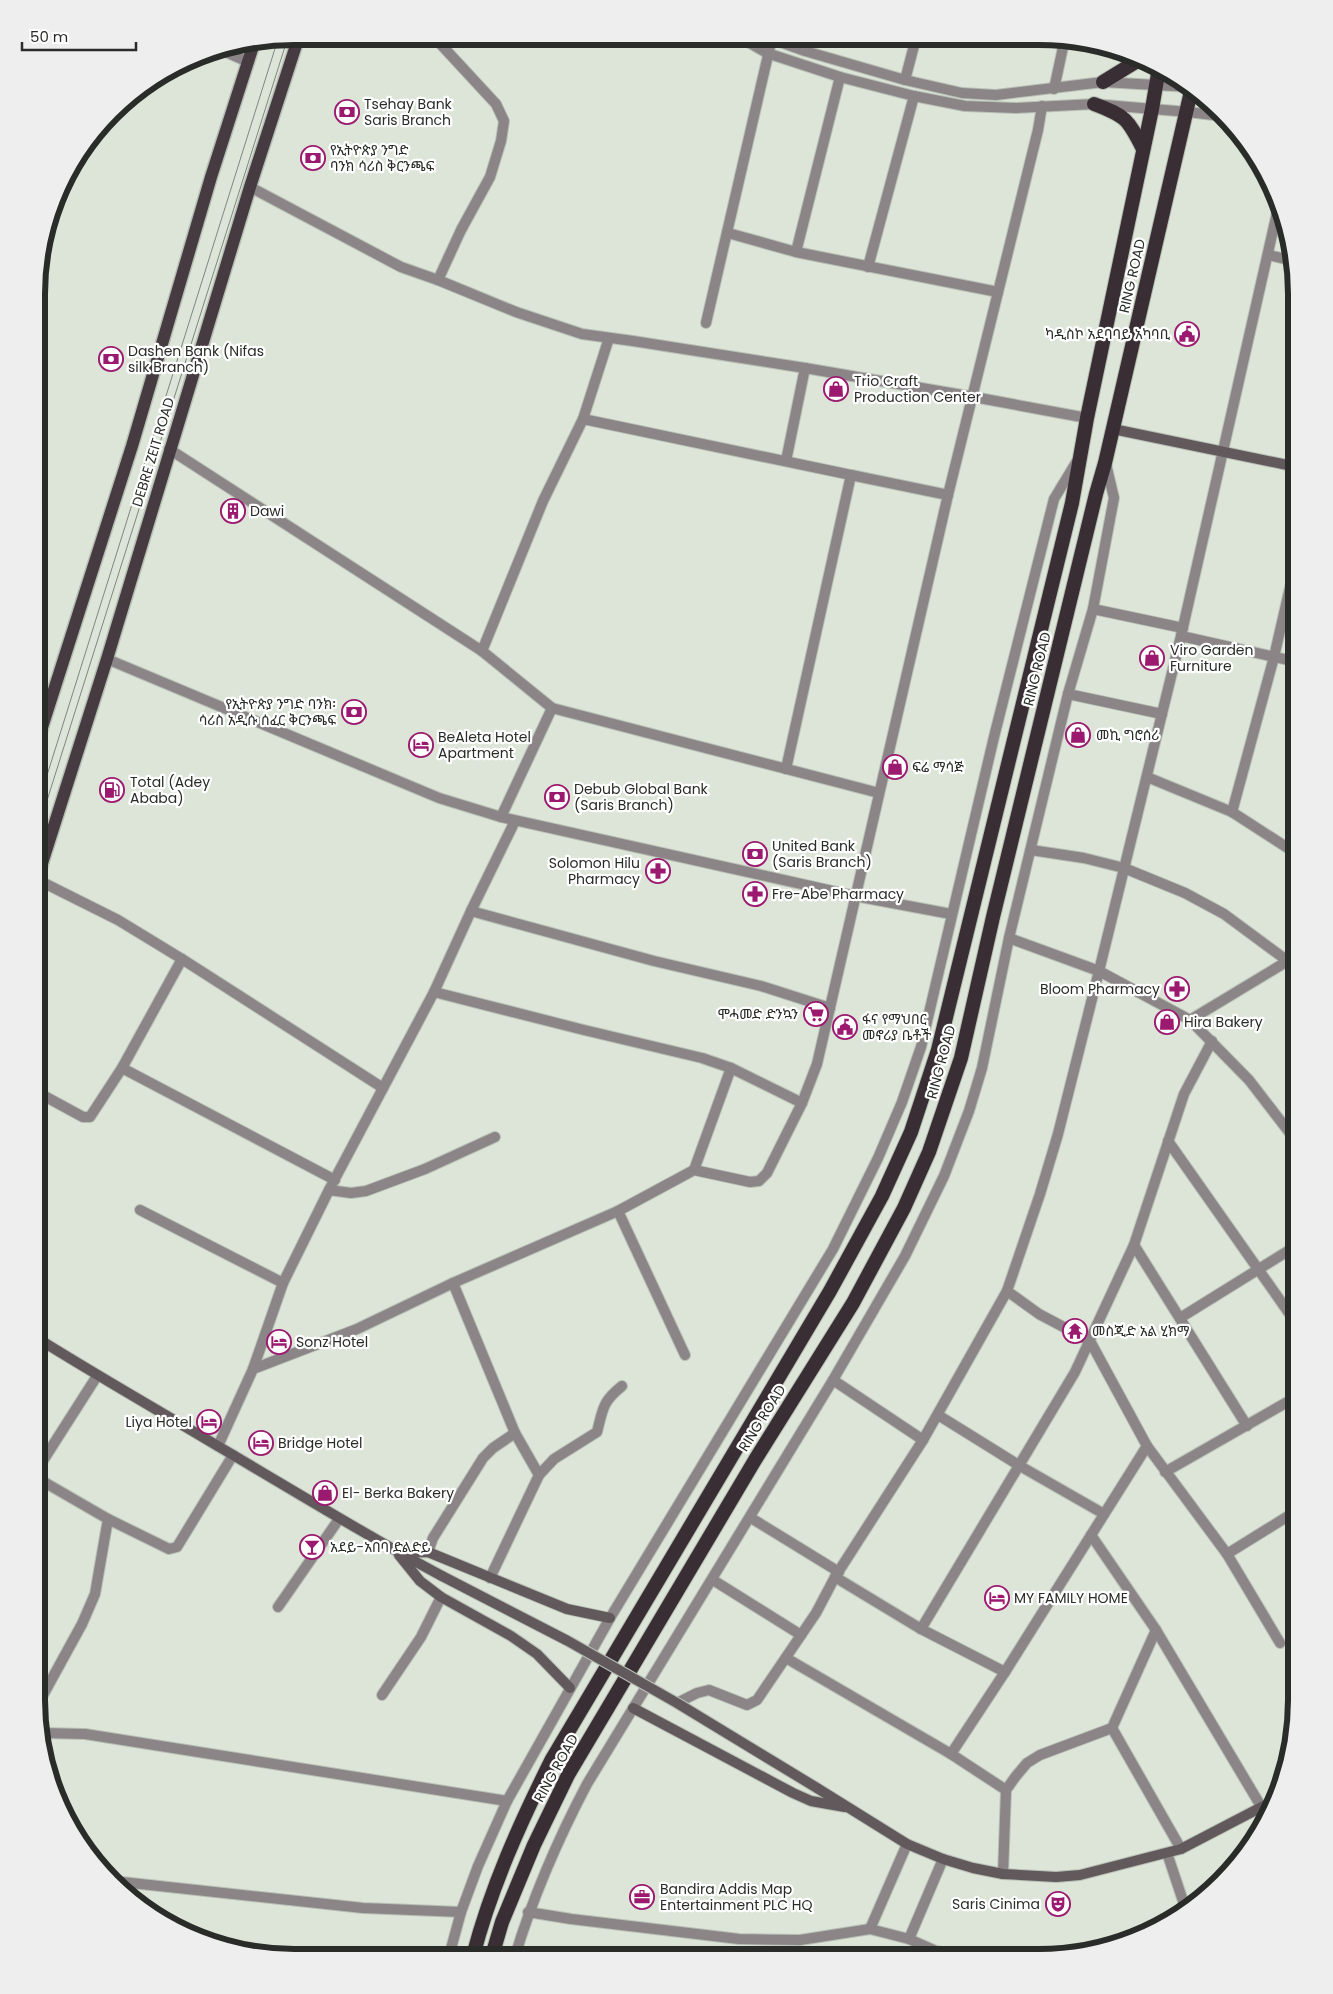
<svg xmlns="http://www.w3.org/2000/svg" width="1333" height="1994" font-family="Poppins,'Noto Sans Ethiopic',sans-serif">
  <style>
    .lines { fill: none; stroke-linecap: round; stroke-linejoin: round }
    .minor-casing { stroke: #b8c0b5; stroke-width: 12 }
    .tertiary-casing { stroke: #b8c0b5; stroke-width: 12 }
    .secondary-casing { stroke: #b8c0b5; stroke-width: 12 }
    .primary-casing { stroke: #b8c0b5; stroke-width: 15 }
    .trunk-casing { stroke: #b8c0b5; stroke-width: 16 }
    .minor { stroke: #8b8588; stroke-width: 10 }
    .tertiary { stroke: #8b8588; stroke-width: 10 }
    .secondary { stroke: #62595d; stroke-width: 10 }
    .primary { stroke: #453b40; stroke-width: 12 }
    .trunk { stroke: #392e34; stroke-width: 14 }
    .tram { stroke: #80857d; stroke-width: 1 }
    .secondary-bridge-casing { stroke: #b8c0b5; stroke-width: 12; stroke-linecap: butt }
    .secondary-bridge { stroke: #62595d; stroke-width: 10 }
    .labels { text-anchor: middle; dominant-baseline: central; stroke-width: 4.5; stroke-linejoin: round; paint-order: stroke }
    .poi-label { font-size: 14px; fill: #292c28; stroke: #fff; text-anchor: start }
    .street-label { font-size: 14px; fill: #292c28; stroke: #fff }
    .rim { fill: none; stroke: #292c28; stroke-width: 6 }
  </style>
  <rect width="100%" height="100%" fill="#dce5d8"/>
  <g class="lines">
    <defs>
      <g id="minor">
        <polyline points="434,37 496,104 504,121 501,141 490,177 461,230 438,280"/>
        <polyline points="219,49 248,62"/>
        <polyline points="905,80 916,38"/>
        <polyline points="1054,89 1065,38"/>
        <polyline points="1188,112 1222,116"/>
        <polyline points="250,187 401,267 438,280 516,312 582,334 633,341 805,368 974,397 1087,418"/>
        <polyline points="728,233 796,252 998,292"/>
        <polyline points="796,252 840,77"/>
        <polyline points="1268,255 1290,260"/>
        <polyline points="868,267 914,96"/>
        <polyline points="706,323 772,38"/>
        <polyline points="583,419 851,475"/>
        <polyline points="169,449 482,651 552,708 879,793"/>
        <polyline points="786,461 805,368"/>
        <polyline points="1093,609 1183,628"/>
        <polyline points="1181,636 1297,662"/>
        <polyline points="482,651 543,501 583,419 609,338"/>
        <polyline points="107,659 439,798 501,817 855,896 951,914"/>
        <polyline points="1068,694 1162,714"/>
        <polyline points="786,769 851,475 948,495"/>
        <polyline points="1147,777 1232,812 1297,854"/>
        <polyline points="1232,812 1274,657 1297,557"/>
        <polyline points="501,817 552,708"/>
        <polyline points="1031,850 1084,858 1124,868 1185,893 1224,914 1289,962 1296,970"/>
        <polyline points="38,880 118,920 182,959"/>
        <polyline points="471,911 654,961 761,986 830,1008"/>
        <polyline points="1009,938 1099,971 1190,1020 1249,1080 1296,1141"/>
        <polyline points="434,992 584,1030 702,1058 731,1068 802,1103"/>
        <polyline points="1190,1020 1296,956"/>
        <polyline points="122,1068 335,1180"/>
        <polyline points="37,1092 83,1117 90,1117 122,1068 182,959 383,1088"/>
        <polyline points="1168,1141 1296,1323"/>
        <polyline points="694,1170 731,1068"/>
        <polyline points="329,1190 351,1193 366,1191 425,1169 495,1137"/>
        <polyline points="140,1210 283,1283"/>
        <polyline points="618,1211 685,1355"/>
        <polyline points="1134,1245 1247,1426"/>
        <polyline points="453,1283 515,1433 539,1475 490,1578"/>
        <polyline points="1180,1318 1296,1246"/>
        <polyline points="253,1369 283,1283 329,1190 434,992 471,911 515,821"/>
        <polyline points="833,1380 923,1440"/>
        <polyline points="938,1415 1020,1466 1104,1514"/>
        <polyline points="218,1446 253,1369 357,1329 453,1283 618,1211 694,1170 750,1182 759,1181 767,1173 802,1103 817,1064 948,495 1038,130 1042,106"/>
        <polyline points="1147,1446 1227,1554 1280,1643"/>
        <polyline points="37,1470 97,1376"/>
        <polyline points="1165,1472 1296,1397"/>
        <path d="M 539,1475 L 554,1459 L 597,1432 C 603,1409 602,1402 622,1386"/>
        <polyline points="37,1478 108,1519 95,1594 82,1624 37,1706"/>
        <polyline points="751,1518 839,1572"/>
        <polyline points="108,1519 169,1549 177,1547 233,1455"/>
        <polyline points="1091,1535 1156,1630 1262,1808"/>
        <polyline points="428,1552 433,1538 483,1458 493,1448 515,1433"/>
        <polyline points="1227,1554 1293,1513"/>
        <polyline points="835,1577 921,1629 1005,1672 1147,1446 1090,1341 1039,1314 1007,1291"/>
        <polyline points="713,1580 801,1635"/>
        <polyline points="278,1607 339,1519"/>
        <polyline points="921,1629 1075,1372 1134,1245 1184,1094 1212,1041"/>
        <polyline points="786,1658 951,1754 1005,1672"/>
        <polyline points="382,1695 421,1637 441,1597"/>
        <polyline points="677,1703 697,1693 709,1690 747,1705 757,1700 816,1613 835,1577 923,1440 1007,1291 1040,1194 1058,1134 1099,971 1181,636 1279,204"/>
        <polyline points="1112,1728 1181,1849"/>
        <polyline points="43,1733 85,1734 507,1801"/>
        <polyline points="951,1754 1006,1790"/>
        <polyline points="1167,1853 1186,1910"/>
        <polyline points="1003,1874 1006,1790 1016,1776 1027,1763 1040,1755 1112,1728 1156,1630"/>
        <polyline points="113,1881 363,1908 461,1912"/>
        <polyline points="528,1912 571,1919 739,1939 800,1940 870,1929 909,1939 936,1951 972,1958"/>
        <polyline points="870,1929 907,1844"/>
        <polyline points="909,1939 943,1859"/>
      </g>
      <g id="tertiary">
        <polyline points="741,38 767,53 840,77 914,96 965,106 1016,108 1094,104 1188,112"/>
        <polyline points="769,38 805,51 905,80 962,93 996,95 1103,82 1191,87"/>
        <polyline points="449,1956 461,1912 478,1866 507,1801 610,1618 833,1249 878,1158 902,1102 921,1047 994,737 1054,499 1077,461"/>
        <path d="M 515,1956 C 533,1897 558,1839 587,1784 L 833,1380 L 905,1256 L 944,1176 L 969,1111 L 982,1068 L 1009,938 L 1068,694 L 1093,609 L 1114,498 L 1106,464"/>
      </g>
      <g id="secondary">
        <polyline points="1113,429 1297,467"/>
        <path d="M 37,1338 C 96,1375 156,1409 216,1445 C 291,1489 365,1535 442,1576"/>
        <polyline points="399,1553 428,1552 567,1609 610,1618"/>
        <polyline points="399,1555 420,1581 441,1597 511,1636 537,1654 570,1688"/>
        <polyline points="633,1708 793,1793 811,1801 845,1807"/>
        <polyline points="817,1788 907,1844 943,1859 973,1868 1003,1874 1056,1877 1080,1875 1181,1849 1277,1799"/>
      </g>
      <g id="primary">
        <polyline points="38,740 132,446 211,177 254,43"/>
        <polyline points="38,876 107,659 250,187 299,36"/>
      </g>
      <g id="trunk">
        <polyline points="1103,82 1142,58"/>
        <path d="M 1094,104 C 1126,116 1128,119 1143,149"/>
        <path d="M 473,1956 C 491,1887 520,1823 552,1759 L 830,1291 L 882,1196 L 911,1132 L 938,1050 L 1072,503 L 1087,418 L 1152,109 L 1159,68"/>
        <polyline points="492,1956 502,1922 534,1845 568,1775 755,1460 853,1303 904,1208 929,1152 961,1058 993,917 1096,494 1105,463 1192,87"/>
      </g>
    </defs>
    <use href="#minor" class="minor-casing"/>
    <use href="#tertiary" class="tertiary-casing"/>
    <use href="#secondary" class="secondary-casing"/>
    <use href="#primary" class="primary-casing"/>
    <use href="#trunk" class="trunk-casing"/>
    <use href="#minor" class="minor"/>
    <use href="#tertiary" class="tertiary"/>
    <use href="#secondary" class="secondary"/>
    <use href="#primary" class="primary"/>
    <use href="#trunk" class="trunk"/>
    <g class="tram">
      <polyline points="38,804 278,39"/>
      <polyline points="38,829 288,37"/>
    </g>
    <defs>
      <polyline id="secondary-bridge" points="442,1576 568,1641 677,1703 817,1788"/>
    </defs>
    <use href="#secondary-bridge" class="secondary-bridge-casing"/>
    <use href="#secondary-bridge" class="secondary-bridge"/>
  </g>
  <defs>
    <symbol id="bank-ring" viewBox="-11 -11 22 22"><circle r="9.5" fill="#fff" stroke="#9b1a6f" stroke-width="1.5"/><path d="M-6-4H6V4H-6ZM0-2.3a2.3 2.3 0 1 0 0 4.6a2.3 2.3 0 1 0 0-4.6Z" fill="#9b1a6f"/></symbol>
    <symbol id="civic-ring" viewBox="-11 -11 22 22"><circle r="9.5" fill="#fff" stroke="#9b1a6f" stroke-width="1.5"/><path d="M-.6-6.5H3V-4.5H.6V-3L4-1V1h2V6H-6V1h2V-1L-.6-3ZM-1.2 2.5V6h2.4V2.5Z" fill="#9b1a6f"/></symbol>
    <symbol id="shop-ring" viewBox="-11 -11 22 22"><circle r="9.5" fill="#fff" stroke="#9b1a6f" stroke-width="1.5"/><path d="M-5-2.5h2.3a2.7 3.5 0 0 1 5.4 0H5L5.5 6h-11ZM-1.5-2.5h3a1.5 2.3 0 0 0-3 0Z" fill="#9b1a6f"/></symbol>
    <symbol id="building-ring" viewBox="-11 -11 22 22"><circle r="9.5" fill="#fff" stroke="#9b1a6f" stroke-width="1.5"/><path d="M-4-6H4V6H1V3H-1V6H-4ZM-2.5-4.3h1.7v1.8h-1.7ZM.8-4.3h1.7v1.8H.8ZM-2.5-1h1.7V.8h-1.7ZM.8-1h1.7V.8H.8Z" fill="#9b1a6f"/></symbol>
    <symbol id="hotel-ring" viewBox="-11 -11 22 22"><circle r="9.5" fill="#fff" stroke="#9b1a6f" stroke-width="1.5"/><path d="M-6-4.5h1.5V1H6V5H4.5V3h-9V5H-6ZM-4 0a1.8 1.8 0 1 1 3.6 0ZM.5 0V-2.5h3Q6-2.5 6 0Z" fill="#9b1a6f"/></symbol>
    <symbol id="fuel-ring" viewBox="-11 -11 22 22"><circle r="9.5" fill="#fff" stroke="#9b1a6f" stroke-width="1.5"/><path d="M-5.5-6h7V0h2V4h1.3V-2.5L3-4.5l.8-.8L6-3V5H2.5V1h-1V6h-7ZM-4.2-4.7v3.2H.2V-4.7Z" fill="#9b1a6f"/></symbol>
    <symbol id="pharmacy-ring" viewBox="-11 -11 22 22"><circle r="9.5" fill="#fff" stroke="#9b1a6f" stroke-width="1.5"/><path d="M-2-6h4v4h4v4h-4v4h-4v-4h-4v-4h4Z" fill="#9b1a6f"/></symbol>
    <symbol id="supermarket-ring" viewBox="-11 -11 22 22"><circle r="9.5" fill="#fff" stroke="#9b1a6f" stroke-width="1.5"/><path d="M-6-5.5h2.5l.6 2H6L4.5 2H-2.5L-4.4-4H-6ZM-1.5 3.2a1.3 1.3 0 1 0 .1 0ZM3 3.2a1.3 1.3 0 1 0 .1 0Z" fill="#9b1a6f"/></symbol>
    <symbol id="temple-ring" viewBox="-11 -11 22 22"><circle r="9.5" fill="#fff" stroke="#9b1a6f" stroke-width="1.5"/><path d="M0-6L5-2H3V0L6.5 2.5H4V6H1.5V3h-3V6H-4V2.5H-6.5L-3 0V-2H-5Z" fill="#9b1a6f"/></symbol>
    <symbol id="bar-ring" viewBox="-11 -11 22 22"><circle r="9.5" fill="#fff" stroke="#9b1a6f" stroke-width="1.5"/><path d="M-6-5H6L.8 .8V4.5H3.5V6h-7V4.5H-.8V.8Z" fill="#9b1a6f"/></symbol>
    <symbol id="office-ring" viewBox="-11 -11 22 22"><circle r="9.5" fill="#fff" stroke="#9b1a6f" stroke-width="1.5"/><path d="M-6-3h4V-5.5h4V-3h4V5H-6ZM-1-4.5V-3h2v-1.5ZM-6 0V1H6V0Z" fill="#9b1a6f"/></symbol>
    <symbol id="theatre-ring" viewBox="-11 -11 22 22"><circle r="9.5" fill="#fff" stroke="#9b1a6f" stroke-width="1.5"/><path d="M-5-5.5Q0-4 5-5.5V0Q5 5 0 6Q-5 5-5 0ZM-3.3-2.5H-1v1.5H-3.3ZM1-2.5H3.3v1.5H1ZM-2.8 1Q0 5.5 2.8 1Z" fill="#9b1a6f"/></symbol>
  </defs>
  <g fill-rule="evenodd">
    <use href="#bank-ring" x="333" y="98" width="28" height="28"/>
    <use href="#bank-ring" x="299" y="144" width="28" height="28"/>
    <use href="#civic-ring" x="1173" y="320" width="28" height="28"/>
    <use href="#bank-ring" x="97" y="345" width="28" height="28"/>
    <use href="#shop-ring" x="822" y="375" width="28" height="28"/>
    <use href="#building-ring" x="219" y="497" width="28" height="28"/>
    <use href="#shop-ring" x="1138" y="644" width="28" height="28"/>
    <use href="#bank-ring" x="340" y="698" width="28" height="28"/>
    <use href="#shop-ring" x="1064" y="721" width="28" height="28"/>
    <use href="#hotel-ring" x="407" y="731" width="28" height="28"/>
    <use href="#shop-ring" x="881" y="753" width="28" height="28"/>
    <use href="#fuel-ring" x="98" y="776" width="28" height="28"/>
    <use href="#bank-ring" x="543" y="783" width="28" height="28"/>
    <use href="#bank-ring" x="741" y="840" width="28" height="28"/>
    <use href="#pharmacy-ring" x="644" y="857" width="28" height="28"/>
    <use href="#pharmacy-ring" x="741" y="880" width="28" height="28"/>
    <use href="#pharmacy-ring" x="1163" y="975" width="28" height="28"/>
    <use href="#supermarket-ring" x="802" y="1000" width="28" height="28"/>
    <use href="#shop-ring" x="1153" y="1008" width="28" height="28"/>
    <use href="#civic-ring" x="831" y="1013" width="28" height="28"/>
    <use href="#temple-ring" x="1061" y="1317" width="28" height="28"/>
    <use href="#hotel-ring" x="265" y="1328" width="28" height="28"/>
    <use href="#hotel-ring" x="195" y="1408" width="28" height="28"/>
    <use href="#hotel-ring" x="247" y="1429" width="28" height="28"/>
    <use href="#shop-ring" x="311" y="1479" width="28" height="28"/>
    <use href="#bar-ring" x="298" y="1533" width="28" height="28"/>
    <use href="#hotel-ring" x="983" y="1584" width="28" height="28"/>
    <use href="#office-ring" x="628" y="1883" width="28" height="28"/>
    <use href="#theatre-ring" x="1044" y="1890" width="28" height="28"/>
  </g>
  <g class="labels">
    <g class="poi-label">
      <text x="364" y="104">Tsehay Bank<tspan x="364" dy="16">Saris Branch</tspan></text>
      <text x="330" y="150">የኢትዮጵያ ንግድ<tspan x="330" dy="16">ባንክ ሳሪስ ቅርንጫፍ</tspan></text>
      <text x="1170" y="334" text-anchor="end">ካዲስኮ አደባባይ አካባቢ</text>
      <text x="128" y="351">Dashen Bank (Nifas<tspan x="128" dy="16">silk Branch)</tspan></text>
      <text x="854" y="381">Trio Craft<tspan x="854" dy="16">Production Center</tspan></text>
      <text x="250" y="511">Dawi</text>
      <text x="1170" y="650">Viro Garden<tspan x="1170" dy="16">Furniture</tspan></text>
      <text x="336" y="704" text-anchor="end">የኢትዮጵያ ንግድ ባንክ፡<tspan x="336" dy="16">ሳሪስ አዲሱ ሰፈር ቅርንጫፍ</tspan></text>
      <text x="1096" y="735">መኪ ግሮሰሪ</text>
      <text x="438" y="737">BeAleta Hotel<tspan x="438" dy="16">Apartment</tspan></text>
      <text x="912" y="767">ፍሬ ማሳጅ</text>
      <text x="130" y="782">Total (Adey<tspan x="130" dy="16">Ababa)</tspan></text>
      <text x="574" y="789">Debub Global Bank<tspan x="574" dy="16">(Saris Branch)</tspan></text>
      <text x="772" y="846">United Bank<tspan x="772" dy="16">(Saris Branch)</tspan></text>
      <text x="640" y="863" text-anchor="end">Solomon Hilu<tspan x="640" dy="16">Pharmacy</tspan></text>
      <text x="772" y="894">Fre-Abe Pharmacy</text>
      <text x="1160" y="989" text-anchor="end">Bloom Pharmacy</text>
      <text x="798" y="1014" text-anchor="end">ሞሓመድ ድንኳን</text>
      <text x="862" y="1019">ፋና የማህበር<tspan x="862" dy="16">መኖሪያ ቤቶች</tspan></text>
      <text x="1184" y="1022">Hira Bakery</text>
      <text x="1092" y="1331">መስጂድ አል ሂክማ</text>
      <text x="296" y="1342">Sonz Hotel</text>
      <text x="192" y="1422" text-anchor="end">Liya Hotel</text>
      <text x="278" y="1443">Bridge Hotel</text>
      <text x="342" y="1493">El- Berka Bakery</text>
      <text x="330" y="1547">አደይ-አበባ ድልድይ</text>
      <text x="1014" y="1598">MY FAMILY HOME</text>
      <text x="660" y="1889">Bandira Addis Map<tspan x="660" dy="16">Entertainment PLC HQ</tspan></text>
      <text x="1040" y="1904" text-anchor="end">Saris Cinima</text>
    </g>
    <g class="street-label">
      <text transform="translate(1132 276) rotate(-77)">RING ROAD</text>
      <text transform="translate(153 452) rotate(-73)">DEBRE ZEIT ROAD</text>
      <text transform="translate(1037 669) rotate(-76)">RING ROAD</text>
      <text transform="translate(941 1062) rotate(-75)">RING ROAD</text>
      <text transform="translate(762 1418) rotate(-58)">RING ROAD</text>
      <text transform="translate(556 1768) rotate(-61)">RING ROAD</text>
    </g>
  </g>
  <path d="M0 0H1333V1994H0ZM294 45H1039A249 249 0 0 1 1288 294V1700A249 249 0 0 1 1039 1949H294A249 249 0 0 1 45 1700V294A249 249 0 0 1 294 45Z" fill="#eee" fill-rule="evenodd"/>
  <path class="rim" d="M294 45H1039A249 249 0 0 1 1288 294V1700A249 249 0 0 1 1039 1949H294A249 249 0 0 1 45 1700V294A249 249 0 0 1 294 45Z"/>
  <path d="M22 42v8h114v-8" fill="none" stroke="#292c28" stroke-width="2.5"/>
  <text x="30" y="42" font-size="15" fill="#292c28" stroke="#ffffff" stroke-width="4" paint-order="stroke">50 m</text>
</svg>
